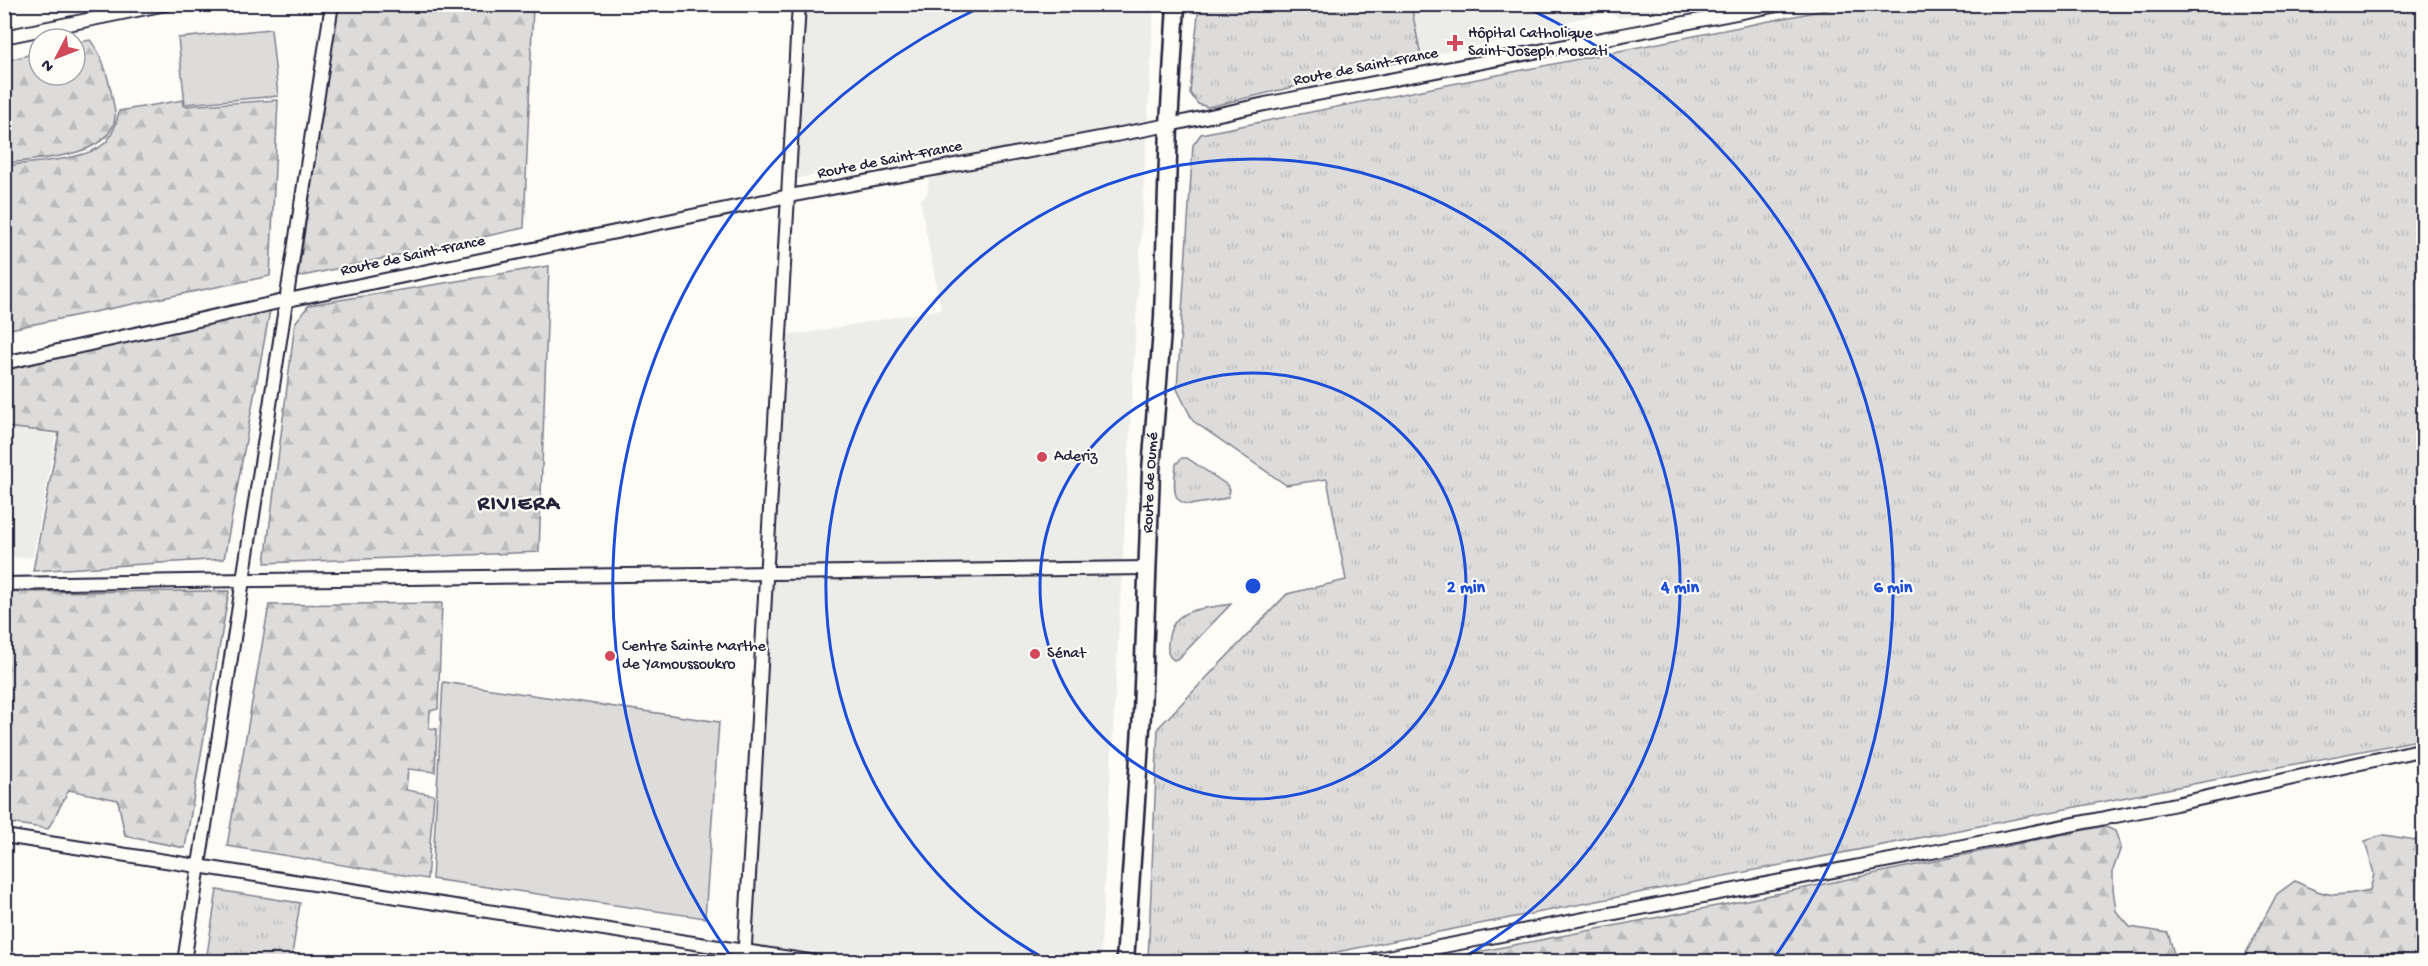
<svg xmlns="http://www.w3.org/2000/svg" width="2428" height="966" font-family="'Gochi Hand',sans-serif">
  <style>
    .built { fill: #ecece9 }
    .grass { fill: url(#grass-tufts); stroke: #807f8b; stroke-width: 1.5 }
    .forest { fill: url(#forest-firs); stroke: #807f8b; stroke-width: 1.5 }
    .pitch { fill: #dddcdb; stroke: #807f8b; stroke-width: 1.5 }
    .lines { fill: none; stroke-linecap: round; stroke-linejoin: round }
    .minor-casing { stroke: #22223b; stroke-width: 16 }
    .major-casing { stroke: #22223b; stroke-width: 21 }
    .minor { stroke: #fdfcf7; stroke-width: 12 }
    .major { stroke: #fdfcf7; stroke-width: 16 }
    .ring { fill: none; stroke: #1d4ed8; stroke-width: 3 }
    .poi-dot { fill: #d1495b; stroke: #fdfcf7; stroke-width: 2 }
    .labels { text-anchor: middle; dominant-baseline: central; stroke-width: 4.5; stroke-linejoin: round; paint-order: stroke }
    .poi-label { font-size: 16px; fill: #22223b; stroke: #fdfcf7; text-anchor: start }
    .street-label { font-size: 16px; fill: #22223b; stroke: #fdfcf7 }
    .district-label { font-size: 22px; font-weight: bold; letter-spacing: 1.5px; fill: #22223b; stroke: #fdfcf7 }
    .centre { fill: #1d4ed8; stroke: #fdfcf7; stroke-width: 3 }
    .ring-label { font-size: 18px; text-anchor: middle; font-weight: bold; fill: #1d4ed8; stroke: #fdfcf7; stroke-width: 4.5; stroke-linejoin: round; paint-order: stroke }
  </style>
  <defs>
    <pattern id="grass-tufts" width="24" height="20" patternUnits="userSpaceOnUse" patternTransform="scale(1.5)"><rect width="24" height="20" fill="#dddcdb"/><path d="M3 7l-1-3M5 7V3M7 7l1-3M15 17l-1-3M17 17v-4M19 17l1-3" fill="none" stroke="#bdbcbd"/></pattern>
    <pattern id="forest-firs" width="22" height="20" patternUnits="userSpaceOnUse" patternTransform="scale(1.5)"><rect width="22" height="20" fill="#dddcdb"/><path d="M5 1l3.5 6h-7zM16 11l3.5 6h-7z" fill="#bdbcbd"/></pattern>
  </defs>
  <rect width="100%" height="100%" fill="#fdfcf7"/>
  <filter id="ink" filterUnits="userSpaceOnUse"><feTurbulence type="fractalNoise" baseFrequency=".0167" numOctaves="2"/><feDisplacementMap in="SourceGraphic" scale="12" xChannelSelector="R" yChannelSelector="G"/><feConvolveMatrix kernelMatrix="1 2 1 2 8 2 1 2 1" color-interpolation-filters="sRGB"/></filter>
  <g filter="url(#ink)">
    <g class="built">
      <polygon points="801,5 1154,5 1100,961 745,962 783,334 807,333 941,309 920,200 927,194 933,152 794,179"/>
      <polygon points="1411,5 1689,5 1620,18 1609,12 1568,21 1562,29 1421,57"/>
      <polygon points="5,428 56,435 33,557 5,558"/>
    </g>
    <g class="grass">
      <polygon points="1855,4 2423,5 2423,739 1291,961 1148,961 1158,728 1287,594 1346,580 1327,479 1286,485 1193,421 1177,389 1193,145 1201,134 1256,123"/>
      <polygon points="1199,5 1411,5 1421,57 1208,107 1198,104 1190,93"/>
      <path d="M 1182,458 L 1187,458 L 1227,485 L 1230,490 L 1228,497 C 1220,501 1210,502 1201,503 C 1169,510 1174,487 1176,464 Z"/>
      <path d="M 1231,604 L 1179,658 L 1174,660 C 1167,656 1168,652 1168,644 C 1170,606 1201,610 1231,604 Z"/>
      <polygon points="217,890 300,903 291,961 206,961"/>
    </g>
    <g class="forest">
      <polygon points="338,5 533,5 524,228 298,277"/>
      <path d="M 90,40 C 103,56 106,71 111,91 C 112,99 116,110 115,119 C 108,158 40,158 10,163 L 11,94 L 6,61 L 39,52 L 39,75 L 75,75 L 75,43 Z"/>
      <path d="M 183,100 L 184,106 L 278,100 L 270,276 L 5,330 L 5,166 C 30,162 90,161 107,141 C 114,132 117,122 119,111 Z"/>
      <polygon points="549,266 539,552 265,563 295,323 309,305"/>
      <polygon points="270,310 224,559 33,571 59,433 5,427 5,365"/>
      <polygon points="229,591 185,848 125,836 118,800 69,790 48,829 5,822 5,592"/>
      <polygon points="442,603 438,709 430,711 429,728 437,729 435,772 408,769 406,790 434,795 427,879 227,846 269,605"/>
      <polygon points="2104,826 2115,831 2121,847 2113,870 2113,888 2116,911 2130,927 2168,933 2174,954 2172,961 1745,962 1724,956 1706,962 1431,961 1727,904"/>
      <path d="M 2384,835 L 2415,840 L 2423,844 L 2423,961 L 2246,961 L 2246,953 L 2277,894 L 2295,881 C 2327,898 2336,897 2370,890 L 2374,874 L 2365,841 Z"/>
    </g>
    <g class="pitch">
      <polygon points="271,29 278,96 185,104 178,38"/>
      <polygon points="443,682 719,722 705,918 432,879"/>
    </g>
    <g class="lines">
      <defs>
        <g id="minor">
          <polyline points="4,37 166,4"/>
          <polyline points="4,363 288,300 789,196 1169,125 1265,104 1783,4"/>
          <path d="M 4,584 C 385,578 766,571 1147,568"/>
          <polyline points="4,836 816,962"/>
          <polyline points="184,962 332,4"/>
          <polyline points="744,962 799,4"/>
          <polyline points="1361,962 1963,846 2176,804 2424,749"/>
        </g>
        <g id="major">
          <path id="s1" d="M 1125,962 L 1142,713 L 1151,471 L 1163,318 L 1169,125 L 1176,4"/>
        </g>
      </defs>
      <use href="#minor" class="minor-casing"/>
      <use href="#major" class="major-casing"/>
      <use href="#minor" class="minor"/>
      <use href="#major" class="major"/>
    </g>
  </g>
  <g class="ring">
    <circle cx="1253" cy="586" r="213"/>
    <path d="M1049 961A427 427 0 1 1 1457 961"/>
    <path d="M732 958A640 640 0 0 1 983 6M1523 6A640 640 0 0 1 1774 958"/>
  </g>
  <g class="poi-dot">
    <path d="M1452 34h6v6h6v6h-6v6h-6v-6h-6v-6h6z"/>
    <circle cx="1042" cy="457" r="6"/>
    <circle cx="1035" cy="654" r="6"/>
    <circle cx="610" cy="656" r="6"/>
  </g>
  <g class="labels">
    <g class="poi-label">
      <text x="1468" y="34">Hôpital Catholique<tspan x="1468" dy="18">Saint-Joseph Moscati</tspan></text>
      <text x="1054" y="457">Aderiz</text>
      <text x="622" y="647">Centre Sainte Marthe<tspan x="622" dy="18">de Yamoussoukro</tspan></text>
      <text x="1047" y="654">Sénat</text>
    </g>
    <g class="street-label">
      <text transform="translate(1366 68) rotate(-11)">Route de Saint-France</text>
      <text transform="translate(890 161) rotate(-11)">Route de Saint-France</text>
      <text transform="translate(413 257) rotate(-12)">Route de Saint-France</text>
      <text stroke="none"><textPath href="#s1" startOffset="480">Route de Oumé</textPath></text>
    </g>
    <g class="district-label">
      <text x="519" y="505">RIVIERA</text>
    </g>
  </g>
  <circle cx="1253" cy="586" r="9" class="centre"/>
  <g class="ring-label">
    <text x="1466" y="592">2 min</text>
    <text x="1680" y="592">4 min</text>
    <text x="1893" y="592">6 min</text>
  </g>
  <rect width="2428" height="966" fill="none" stroke="#fdfcf7" stroke-width="24"/>
  <rect x="12" y="12" width="2404" height="942" fill="none" stroke="#22223b" stroke-width="2" filter="url(#ink)"/>
  <g transform="translate(57 57) rotate(228)"><circle r="28" fill="#fdfcf7" stroke="#a5a5ac" stroke-width="1.5"/>
  <path d="M0-4.5L10 22L0 15L-10 22Z" fill="#d1495b"/>
  <text y="-9" font-size="16" font-weight="bold" text-anchor="middle" fill="#22223b">N</text>
  </g>
</svg>
